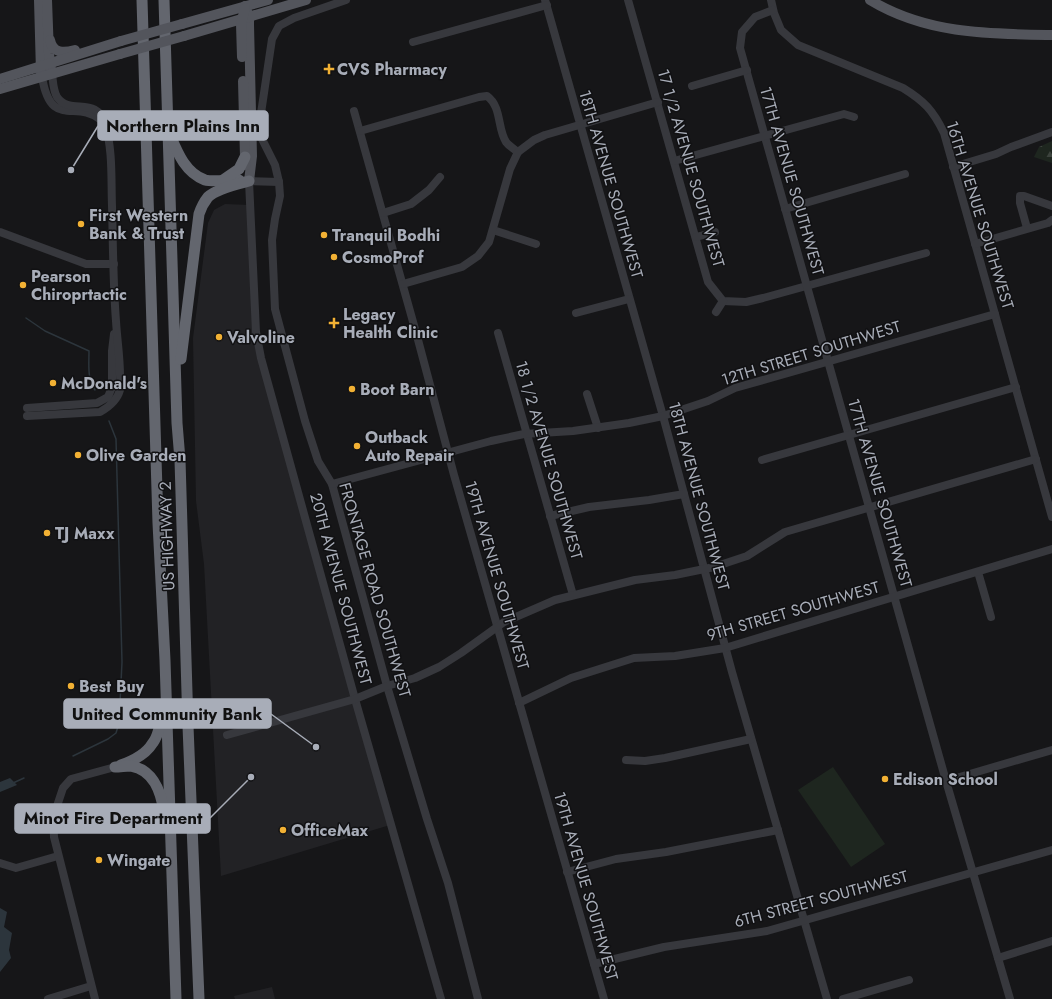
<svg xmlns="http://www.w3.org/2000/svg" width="1052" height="999" font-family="Jost,sans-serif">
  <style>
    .built { fill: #222225 }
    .forest { fill: url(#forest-firs) }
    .pitch { fill: #1e261f }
    .water { fill: #2c353c }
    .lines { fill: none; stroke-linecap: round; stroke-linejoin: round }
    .stream { stroke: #2c353c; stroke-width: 1.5 }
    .minor { stroke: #37383d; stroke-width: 8 }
    .major { stroke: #53555c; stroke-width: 10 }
    .highway { stroke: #63666e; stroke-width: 11 }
    .major-bridge { stroke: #53555c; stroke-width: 10 }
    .poi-dot { fill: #f2b134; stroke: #111113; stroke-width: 1.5 }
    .labels { text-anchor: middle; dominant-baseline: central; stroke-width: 3; stroke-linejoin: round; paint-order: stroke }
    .poi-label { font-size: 16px; font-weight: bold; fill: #a8adb8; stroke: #111113; text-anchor: start }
    .street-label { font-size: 16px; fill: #a8adb8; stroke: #111113 }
    .leader { fill: none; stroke: #a8adb8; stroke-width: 1.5 }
    .callout-dot { fill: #a8adb8; stroke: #111113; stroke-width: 1.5 }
    .callout { fill: #a8adb8; stroke: #a8adb8; stroke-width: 1.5 }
    .callout-label { font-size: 17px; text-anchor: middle; font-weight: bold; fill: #111 }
  </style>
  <defs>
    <pattern id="forest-firs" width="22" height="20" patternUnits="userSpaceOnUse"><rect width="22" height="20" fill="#1e261f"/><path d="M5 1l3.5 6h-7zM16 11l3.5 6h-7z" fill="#3c433d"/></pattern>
  </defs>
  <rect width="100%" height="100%" fill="#161618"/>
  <g class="built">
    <polygon points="225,204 249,205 255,330 390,825 221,876 204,564 196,501 193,338 208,223 214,210"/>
    <polygon points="272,987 275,999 235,999 234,996"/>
  </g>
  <polygon class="forest" points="1052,141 1052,163 1034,157 1039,147"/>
  <polygon class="pitch" points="833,767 885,844 851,867 798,790"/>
  <g class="water">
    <polygon points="10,778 17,785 0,792 0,782"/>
    <polygon points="0,908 7,912 4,927 12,933 9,950 11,958 0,972"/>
  </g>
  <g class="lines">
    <g class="stream">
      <path d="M 26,318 L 45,331 L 89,351 C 89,364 87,379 95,390"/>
      <polyline points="73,756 108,739 116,733 119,723 122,662 116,439 109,421"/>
      <polyline points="13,783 24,778"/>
    </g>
    <g class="minor">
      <polyline points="346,0 294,18 279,26 272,39 260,120 261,137 275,165 279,182 280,196 275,219 272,240 275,309 305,421 318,461 332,484 387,686 427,819 448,883 478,999"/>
      <polyline points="545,0 663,416 732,672 827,999"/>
      <polyline points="628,0 708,282 723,301 746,302 763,298 926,253"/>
      <path d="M 771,0 L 774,13 L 781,30 L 798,45 L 903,88 C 924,101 933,110 944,133 L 1052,517"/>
      <polyline points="773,10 755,17 742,32 740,48 946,781 1010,999"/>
      <polyline points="413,42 547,5"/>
      <path d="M 42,77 C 51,130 75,99 101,120"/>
      <polyline points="692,86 747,70"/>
      <polyline points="354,111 417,336 454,475 604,999"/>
      <path d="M 360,131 L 479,97 L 487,96 C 502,107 497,128 506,142 C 509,146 514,149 518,152"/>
      <polyline points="674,161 844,114 854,117"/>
      <polyline points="953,167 996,154 1011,147 1052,132"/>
      <polyline points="279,182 249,181 256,332 261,358 355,699 441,999"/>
      <polyline points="785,209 905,174"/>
      <polyline points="383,213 411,204 429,190 440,177"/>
      <polyline points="1027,228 1020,203 1020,196 1024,196 1052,206"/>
      <polyline points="493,230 536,244"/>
      <polyline points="0,232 86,264 114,264"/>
      <polyline points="696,237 715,232"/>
      <polyline points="975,244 1048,223 1052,220"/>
      <polyline points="403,284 462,267 478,256 489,242 510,169 518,152 534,140 545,135 658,102"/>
      <polyline points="716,312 723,301"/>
      <polyline points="576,313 629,299"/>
      <polyline points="498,333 573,595"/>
      <polyline points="587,394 598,428"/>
      <polyline points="27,408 97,403 108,397 112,387 112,351 114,334"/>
      <path d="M 27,416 L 100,412 C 109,407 117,401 120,390 C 121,385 120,380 120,375 C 120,357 117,339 116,321 C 113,283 113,244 112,206 C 111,179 113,150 105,124 C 97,95 70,116 57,97 C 53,90 53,81 52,73"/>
      <polyline points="762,460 1016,387"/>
      <polyline points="332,484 491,441 524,434 573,431 629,423 663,416 708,401 735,388 995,314"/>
      <polyline points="550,516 589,507 649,500 684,494"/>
      <polyline points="978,572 991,617"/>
      <polyline points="519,703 571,678 634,658 675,656 725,648 1052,549"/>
      <polyline points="227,735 355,699 387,686 415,678 439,667 461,653 504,622 555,600 635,580 675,575 714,567 747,556 785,532 1036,459"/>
      <polyline points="626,760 645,761 665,758 751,739"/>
      <polyline points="946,781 1052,750"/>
      <polyline points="0,863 16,868 58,856"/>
      <polyline points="567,872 616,859 666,852 778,830"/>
      <polyline points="998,958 1052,941"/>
      <polyline points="594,964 664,947 767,931 1052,850"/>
      <polyline points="48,999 91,986"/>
      <polyline points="95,999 54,837 53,818 63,788 71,779 115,767"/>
      <polyline points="843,999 909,980"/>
    </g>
    <g class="major">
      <polyline points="39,0 41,72"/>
      <polyline points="47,0 49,54 51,70"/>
      <path d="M 870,0 C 926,34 988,34 1052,35"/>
      <polyline points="245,6 249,17 249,24 252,156 249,181"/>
      <polyline points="182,24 268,0"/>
      <polyline points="184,36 306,0"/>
      <path d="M 50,40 C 53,54 64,53 75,50"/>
      <polyline points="242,57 241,24 245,8"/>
      <polyline points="0,79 121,41"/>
      <polyline points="243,81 245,157 246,165"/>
      <polyline points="0,89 120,54"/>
    </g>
    <g class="highway">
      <polyline points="142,0 158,523 165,660 176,999"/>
      <polyline points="164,0 177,423 180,460 188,726 199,999"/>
      <path d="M 171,137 C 178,154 186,173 205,180 C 212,182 231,180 239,180"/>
      <polyline points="223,180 239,169 245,157"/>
      <path d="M 181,359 L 199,214 C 201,208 204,202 208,197 C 216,189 238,184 249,181"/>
      <path d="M 121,765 C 132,761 146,754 152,744 C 158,737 161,720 162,711"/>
      <path d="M 115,767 C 120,767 126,766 131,766 C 154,770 161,792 164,812"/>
    </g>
    <g class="major-bridge">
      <polyline points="121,41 182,24"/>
      <polyline points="120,54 184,36"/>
    </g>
  </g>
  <g class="poi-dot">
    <path d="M327 63h4v4h4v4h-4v4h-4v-4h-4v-4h4z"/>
    <circle cx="81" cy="224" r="4"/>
    <circle cx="324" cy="235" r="4"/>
    <circle cx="334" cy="257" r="4"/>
    <circle cx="23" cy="285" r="4"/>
    <path d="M332 317h4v4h4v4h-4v4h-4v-4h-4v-4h4z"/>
    <circle cx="219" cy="337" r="4"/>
    <circle cx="53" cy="383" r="4"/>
    <circle cx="352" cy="389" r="4"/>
    <circle cx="357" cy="446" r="4"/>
    <circle cx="78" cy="455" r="4"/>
    <circle cx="47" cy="533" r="4"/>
    <circle cx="71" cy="686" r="4"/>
    <circle cx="885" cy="779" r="4"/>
    <circle cx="283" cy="830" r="4"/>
    <circle cx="99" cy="860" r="4"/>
  </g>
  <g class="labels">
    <g class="poi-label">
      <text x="337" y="69">CVS Pharmacy</text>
      <text x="89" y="215">First Western<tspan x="89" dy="18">Bank &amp; Trust</tspan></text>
      <text x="332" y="235">Tranquil Bodhi</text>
      <text x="342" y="257">CosmoProf</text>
      <text x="31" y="276">Pearson<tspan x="31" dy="18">Chiroprtactic</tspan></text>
      <text x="343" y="314">Legacy<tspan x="343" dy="18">Health Clinic</tspan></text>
      <text x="227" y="337">Valvoline</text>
      <text x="61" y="383">McDonald's</text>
      <text x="360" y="389">Boot Barn</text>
      <text x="365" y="437">Outback<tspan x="365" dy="18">Auto Repair</tspan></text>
      <text x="86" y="455">Olive Garden</text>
      <text x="55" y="533">TJ Maxx</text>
      <text x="79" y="686">Best Buy</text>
      <text x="893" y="779">Edison School</text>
      <text x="291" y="830">OfficeMax</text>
      <text x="107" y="860">Wingate</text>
    </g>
    <g class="street-label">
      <text transform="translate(691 168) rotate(74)">17 1/2 AVENUE SOUTHWEST</text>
      <text transform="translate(792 181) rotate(74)">17TH AVENUE SOUTHWEST</text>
      <text transform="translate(611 184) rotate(74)">18TH AVENUE SOUTHWEST</text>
      <text transform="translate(980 215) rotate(73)">16TH AVENUE SOUTHWEST</text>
      <text transform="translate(811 353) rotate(-17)">12TH STREET SOUTHWEST</text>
      <text transform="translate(549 460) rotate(74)">18 1/2 AVENUE SOUTHWEST</text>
      <text transform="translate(880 493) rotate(74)">17TH AVENUE SOUTHWEST</text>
      <text transform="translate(699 496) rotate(75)">18TH AVENUE SOUTHWEST</text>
      <text transform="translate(167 536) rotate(-92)">US HIGHWAY 2</text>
      <text transform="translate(497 575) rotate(74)">19TH AVENUE SOUTHWEST</text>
      <text transform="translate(341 589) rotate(75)">20TH AVENUE SOUTHWEST</text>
      <text transform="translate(375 590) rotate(74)">FRONTAGE ROAD SOUTHWEST</text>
      <text transform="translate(793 611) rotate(-16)">9TH STREET SOUTHWEST</text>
      <text transform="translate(586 886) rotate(74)">19TH AVENUE SOUTHWEST</text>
      <text transform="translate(821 899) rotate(-15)">6TH STREET SOUTHWEST</text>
    </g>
  </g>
  <path class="leader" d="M71 170L98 126M316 747L271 714M251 777L210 818"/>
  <g class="callout-dot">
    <circle cx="71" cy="170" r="4"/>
    <circle cx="316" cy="747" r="4"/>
    <circle cx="251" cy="777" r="4"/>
  </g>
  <g class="callout">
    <rect x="98" y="111" width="170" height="29" rx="4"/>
    <rect x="64" y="699" width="207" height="29" rx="4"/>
    <rect x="15" y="804" width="195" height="29" rx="4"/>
  </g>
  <g class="callout-label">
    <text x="183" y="132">Northern Plains Inn</text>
    <text x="167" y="720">United Community Bank</text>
    <text x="113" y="824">Minot Fire Department</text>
  </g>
</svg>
